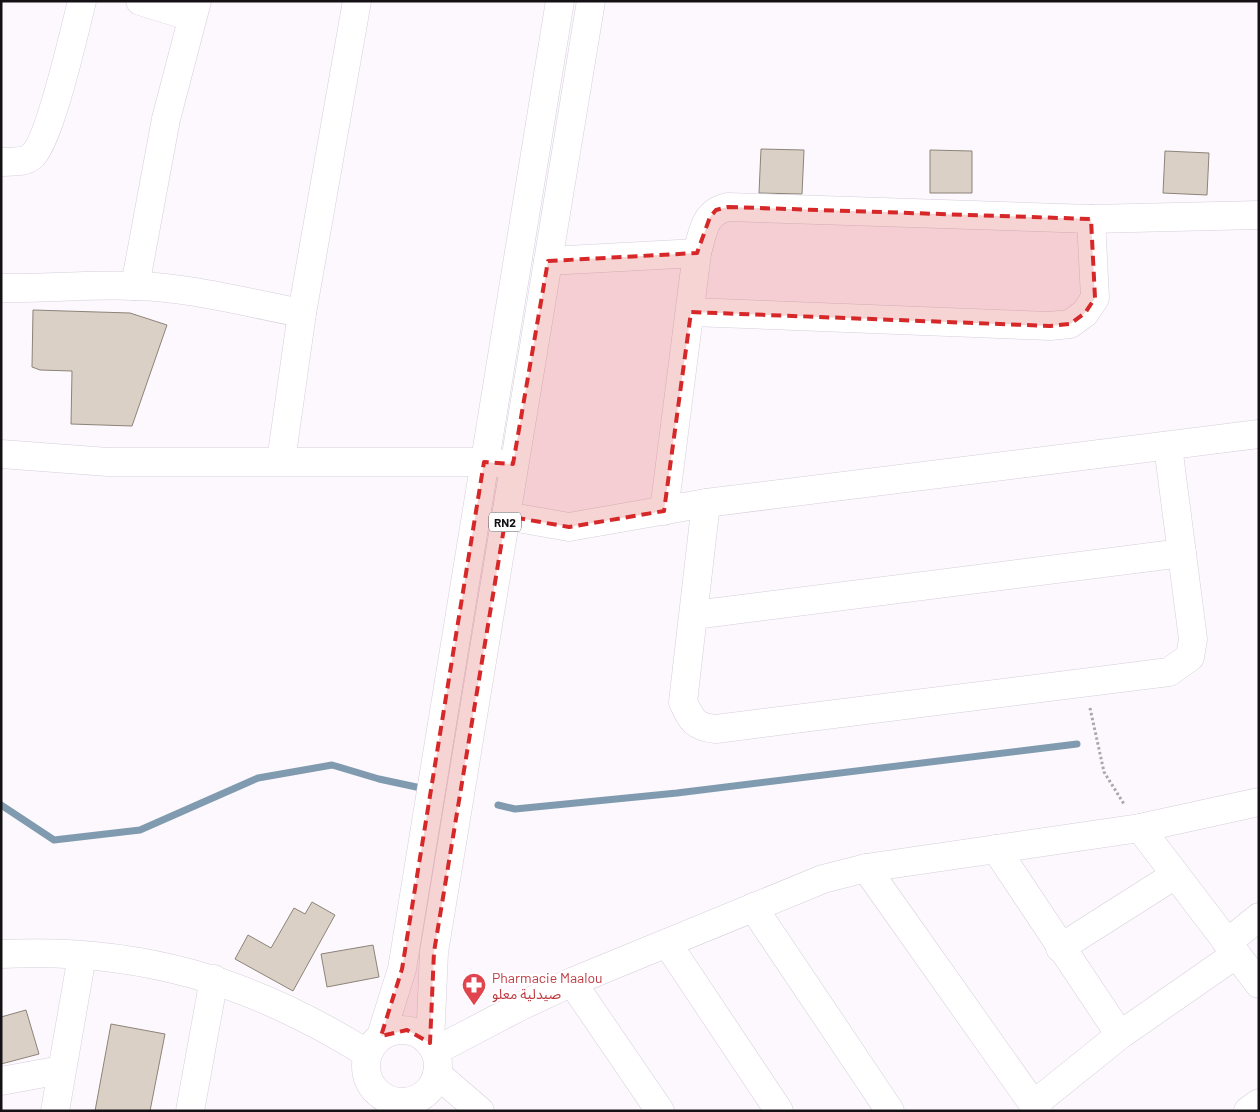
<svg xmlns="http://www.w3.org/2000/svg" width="1260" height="1112" font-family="Barlow,'Noto Sans Arabic',sans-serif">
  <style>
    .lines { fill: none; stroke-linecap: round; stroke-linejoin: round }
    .stream { stroke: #809aaf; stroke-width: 7 }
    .building { fill: #dad0c5; stroke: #8c8379 }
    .minor-casing { stroke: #d6cedb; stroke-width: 29 }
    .highway-casing { stroke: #d6cedb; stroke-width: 29 }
    .path { stroke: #aba7ac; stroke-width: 3; stroke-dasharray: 2.5 2.5; stroke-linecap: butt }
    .minor { stroke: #fff; stroke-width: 28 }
    .highway { stroke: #fff; stroke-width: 28 }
    .marked { fill: #d62828; fill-opacity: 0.2; stroke: #d62828; stroke-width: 4; stroke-dasharray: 10 6; stroke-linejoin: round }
    .labels { text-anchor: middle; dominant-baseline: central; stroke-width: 4; stroke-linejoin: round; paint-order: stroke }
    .shield { fill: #fff; stroke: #5a585b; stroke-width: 1 }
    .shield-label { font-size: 12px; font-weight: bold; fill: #141115 }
    .health-label { font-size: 14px; fill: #be3a42; stroke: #fff; text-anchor: start }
  </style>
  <rect width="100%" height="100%" fill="#fcf8fd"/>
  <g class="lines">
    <g class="stream">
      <polyline points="1,805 54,840 140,830 258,778 332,765 379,779 421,788"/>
      <polyline points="498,805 515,809 677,793 1077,744"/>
    </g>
  </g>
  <g class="building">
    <polygon points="761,149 804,150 802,194 759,193"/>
    <polygon points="930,150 972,151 972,193 930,193"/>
    <polygon points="1165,151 1209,153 1207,195 1163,193"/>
    <polygon points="33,310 130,313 167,325 132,426 71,424 72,371 40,370 32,367"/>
    <polygon points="312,902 335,915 293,991 235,959 248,935 271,948 294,908 305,914"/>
    <polygon points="373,945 379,977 327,987 321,954"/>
    <polygon points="26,1010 39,1054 1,1064 1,1017"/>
    <polygon points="111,1024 165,1034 150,1111 95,1111"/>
  </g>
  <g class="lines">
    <defs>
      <g id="minor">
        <polyline points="140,1 192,17"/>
        <path d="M 1,162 C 11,161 23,163 31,157 C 49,144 75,29 82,1"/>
        <path d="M 697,253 C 703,232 704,212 728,207 L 1091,219 L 1259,215"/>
        <polyline points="548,261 697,253 664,511"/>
        <polyline points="135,286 166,119 197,1"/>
        <path d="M 1,288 C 46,289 91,284 135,286 C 191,287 247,303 302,313"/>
        <polyline points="691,312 1050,326 1070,324 1085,313 1095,298 1091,219"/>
        <polyline points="1,454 108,462 484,462 507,464"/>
        <polyline points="281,461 302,313 357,1"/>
        <path d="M 706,503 L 683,702 C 692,721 695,727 716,729 L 1169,672 L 1190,657 L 1193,639 L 1168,446"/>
        <polyline points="506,516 569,527 706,503 1259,434"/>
        <polyline points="694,615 1182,553"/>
        <polyline points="1140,828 1259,984"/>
        <polyline points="996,849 1120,1035"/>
        <polyline points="866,868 1038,1111"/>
        <polyline points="753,907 890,1111"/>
        <polyline points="667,943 779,1111"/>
        <polyline points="1227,943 1259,917"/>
        <polyline points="1060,948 1175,875"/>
        <path d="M 1,954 C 140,947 251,981 368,1054"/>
        <polyline points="572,982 660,1111"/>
        <polyline points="435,1051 519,1007 572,982 823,879 866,868 1140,828 1259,802"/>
        <polyline points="437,1074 480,1111"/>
        <polyline points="1,1081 61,1070"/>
        <polyline points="1033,1105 1120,1035 1235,955"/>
        <polyline points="55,1111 82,956"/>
        <polyline points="190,1111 214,979"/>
        <polyline points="1248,1111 1259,1103"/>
      </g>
      <g id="highway">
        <circle cx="402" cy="1066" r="36"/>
        <polyline points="381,1036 402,969 560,1"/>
        <polyline points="430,1043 434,952 591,1"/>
      </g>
    </defs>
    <use href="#minor" class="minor-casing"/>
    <use href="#highway" class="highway-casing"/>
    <polyline class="path" points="1090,708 1104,772 1124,804"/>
    <use href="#minor" class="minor"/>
    <use href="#highway" class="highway"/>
  </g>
  <path class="marked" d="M 728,207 L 1091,219 L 1095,298 L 1085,313 L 1070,324 L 1050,326 L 691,312 L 664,511 L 569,527 L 506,516 L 434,952 L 430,1043 L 407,1030 L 381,1036 L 402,969 L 484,462 L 513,464 L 548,261 L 697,253 L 710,217 L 716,210 Z"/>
  <defs>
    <symbol id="pharmacy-pin" viewBox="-11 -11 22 30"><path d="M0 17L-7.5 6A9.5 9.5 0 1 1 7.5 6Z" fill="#e0444e" stroke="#fff"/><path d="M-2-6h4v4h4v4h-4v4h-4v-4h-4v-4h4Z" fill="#fff"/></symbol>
  </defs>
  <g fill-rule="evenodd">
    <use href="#pharmacy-pin" x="460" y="971" width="28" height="38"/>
  </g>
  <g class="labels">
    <rect class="shield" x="489" y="512.5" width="32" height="19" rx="4"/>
    <g class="shield-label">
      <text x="505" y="522">RN2</text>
    </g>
    <g class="health-label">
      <text x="492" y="977">Pharmacie Maalou<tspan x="492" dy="16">صيدلية معلو</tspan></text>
    </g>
  </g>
  <rect width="1260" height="1112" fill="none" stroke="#141115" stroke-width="5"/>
</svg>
